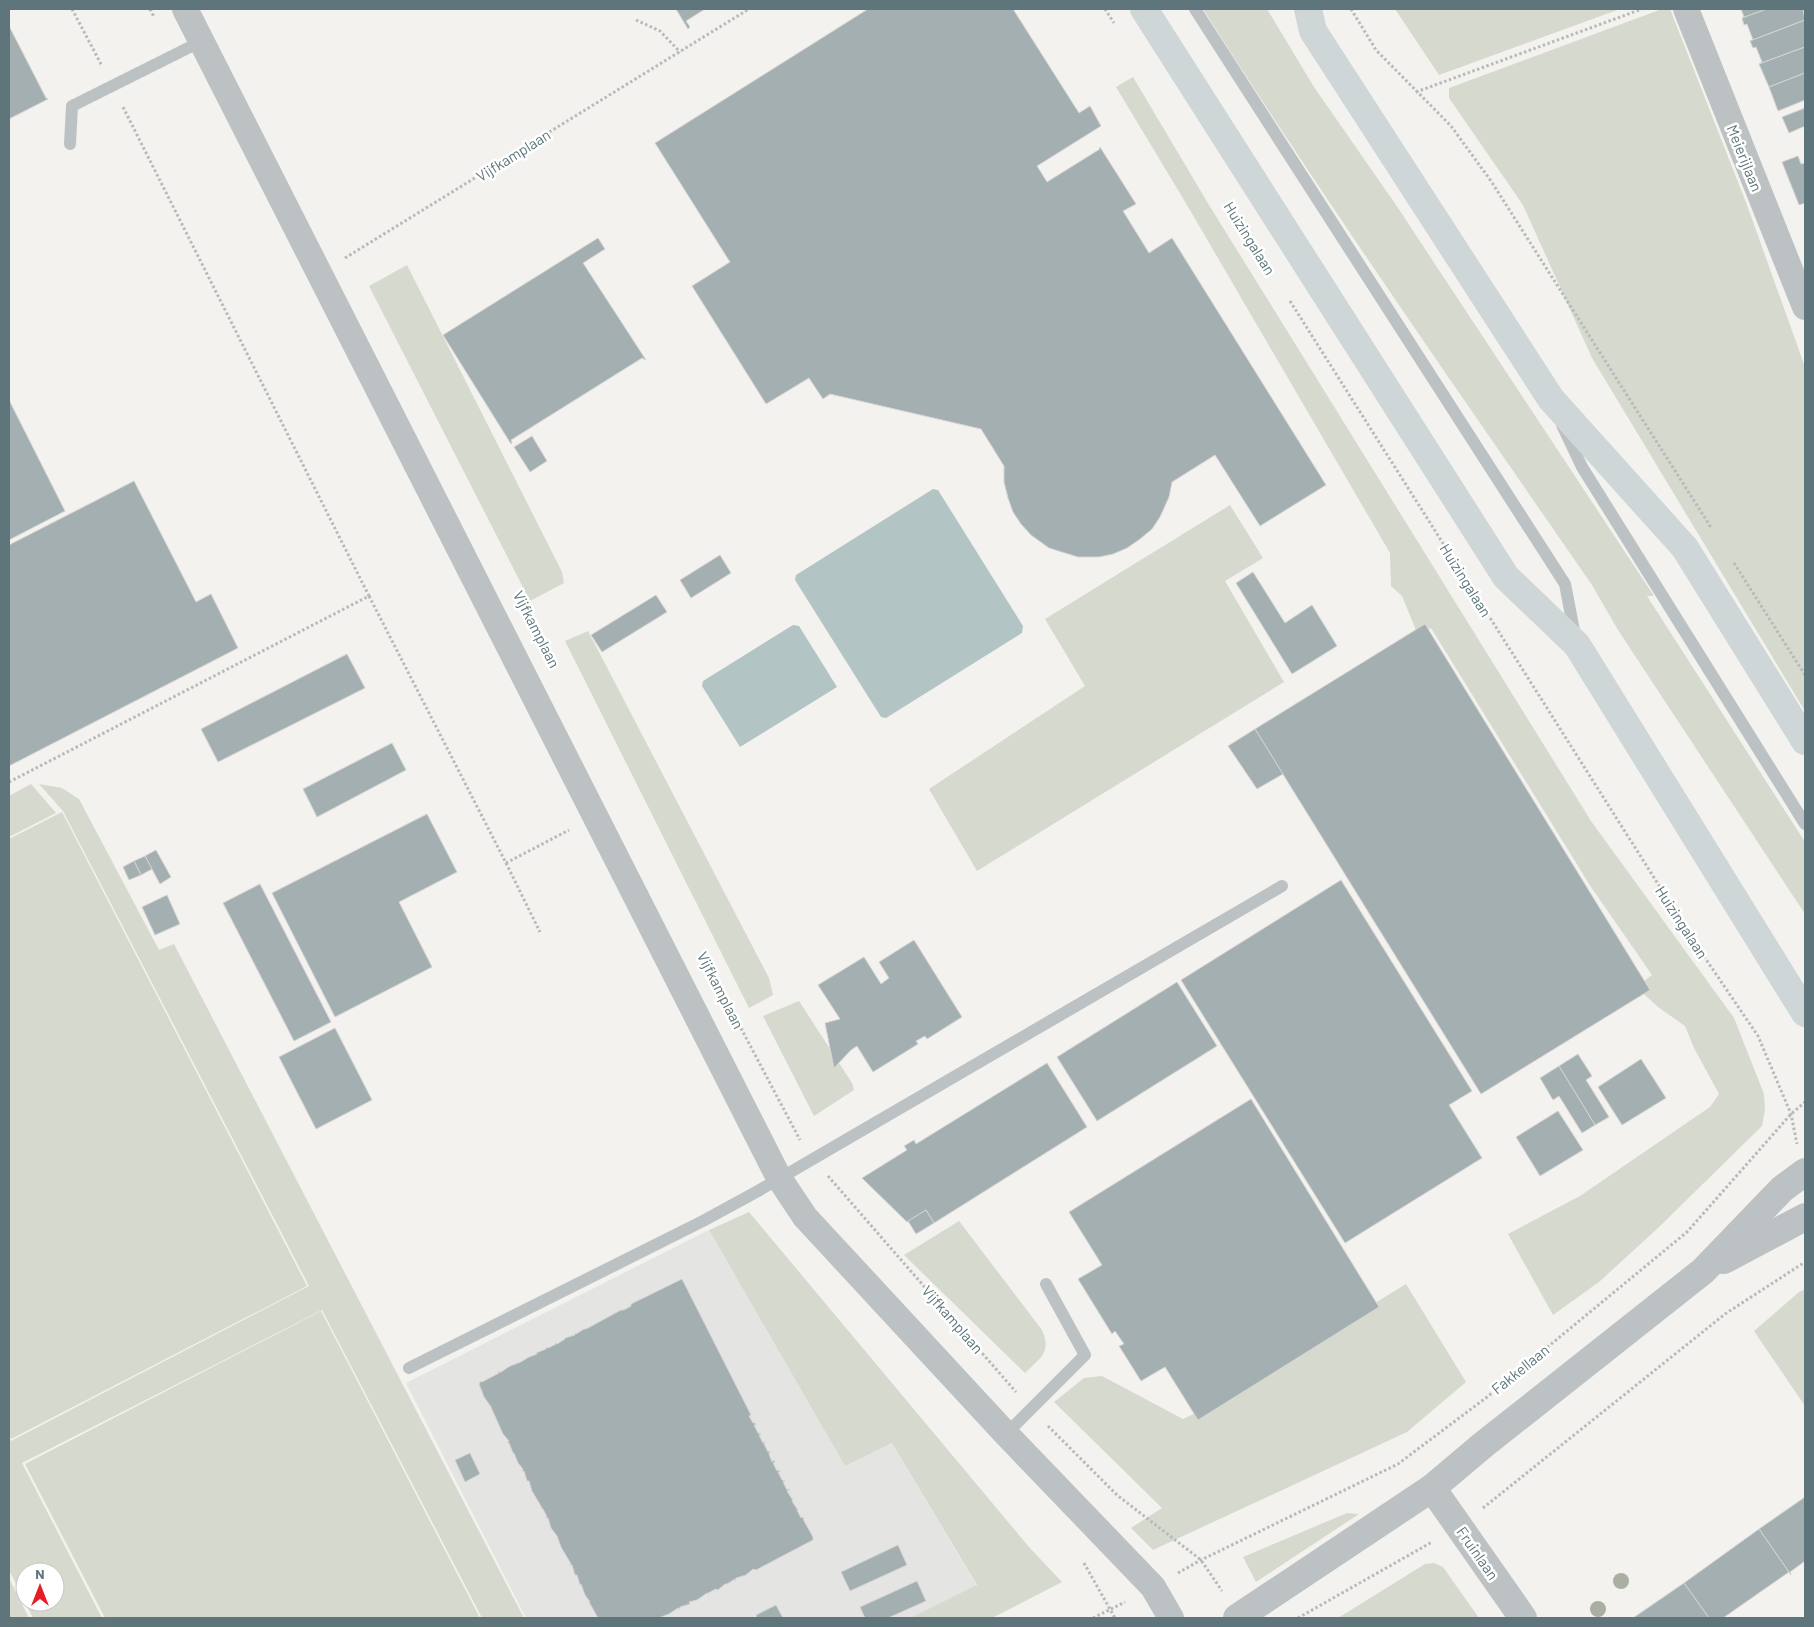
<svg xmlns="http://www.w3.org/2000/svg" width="1814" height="1627" font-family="Barlow,sans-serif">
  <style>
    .built { fill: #e4e4e3 }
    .green { fill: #d5d9ce }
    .water { fill: #b2c4c4 }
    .building { fill: #a3afb1; stroke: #d5d4d2 }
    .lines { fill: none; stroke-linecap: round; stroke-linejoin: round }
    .path { stroke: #b6babb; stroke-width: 3; stroke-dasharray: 2.5 2.5; stroke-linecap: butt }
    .service { stroke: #bcc2c4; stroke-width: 12 }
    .minor { stroke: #bcc2c4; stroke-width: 26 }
    .tertiary { stroke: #bcc2c4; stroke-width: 28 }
    .secondary { stroke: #cfd6d8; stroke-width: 28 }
    .tree { fill: #a9afa1 }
    .labels { text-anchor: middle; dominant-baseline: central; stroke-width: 5; stroke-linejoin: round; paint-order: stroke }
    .street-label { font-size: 15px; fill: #5e767b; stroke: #fff }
  </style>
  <rect width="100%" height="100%" fill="#f4f2ef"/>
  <polygon class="built" points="709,1230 845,1466 892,1443 977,1586 910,1618 526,1618 406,1383"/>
  <g class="green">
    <path d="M 1203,9 L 1267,9 L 1314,87 L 1396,205 L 1654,596 L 1647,596 L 1805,842 L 1805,914 L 1618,630 L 1592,585 C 1460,394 1327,204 1203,9 Z"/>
    <polygon points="1395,9 1620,9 1439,75"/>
    <polygon points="1662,9 1670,9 1747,205 1805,367 1805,711 1592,358 1523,205 1449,98 1449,88"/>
    <polygon points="1133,77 1209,205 1591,821 1734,1018 1764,1094 1765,1109 1762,1126 1658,1228 1599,1282 1553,1315 1508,1234 1580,1196 1710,1107 1719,1094 1694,1048 1685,1026 1658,1007 1636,987 1652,975 1591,887 1431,628 1418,635 1402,596 1391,586 1390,553 1187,205 1116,87"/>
    <polygon points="407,265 562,572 564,583 530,601 369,286"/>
    <polygon points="1230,505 1263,558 1225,581 1284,682 977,871 929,789 1085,686 1045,619"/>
    <polygon points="588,631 769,978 773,995 749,1008 565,641"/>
    <polygon points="31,784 56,813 9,837 9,796"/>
    <polygon points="39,784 62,788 79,799 159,950 174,944 524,1618 482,1618 322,1310 22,1463 102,1618 33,1618 25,1602 55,1602 55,1572 25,1572 25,1602 9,1570 9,1438 11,1441 309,1286 63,811"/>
    <polygon points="62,812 307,1286 11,1439 9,1434 9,839"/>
    <polygon points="799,1001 852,1083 854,1090 814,1116 763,1016"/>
    <polygon points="749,1212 1029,1547 1062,1582 992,1618 910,1618 977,1585 892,1443 845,1466 709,1230"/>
    <path d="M 959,1221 L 1042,1330 C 1052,1353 1040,1358 1025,1373 L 904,1255 Z"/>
    <polygon points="1406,1284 1466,1382 1407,1432 1153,1550 1131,1528 1162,1508 1054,1402 1084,1378 1102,1376 1183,1419 1196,1413"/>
    <polygon points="1805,1289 1805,1406 1754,1331 1799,1292"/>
    <polygon points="321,1311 480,1618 105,1618 25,1464"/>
    <polygon points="1347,1513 1359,1514 1256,1582 1243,1557"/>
    <polygon points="1434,1563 1443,1567 1479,1618 1338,1618 1425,1564"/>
    <polygon points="9,1578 29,1618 9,1618"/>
  </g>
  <g class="water">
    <polygon points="933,489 938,490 1023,626 1022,633 886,718 881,717 795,580 796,575"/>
    <polygon points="793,625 799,626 837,687 740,747 702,686 703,681"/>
  </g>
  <g class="building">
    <polygon points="676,9 705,9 686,21 690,27 688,29"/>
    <polygon points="868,9 1013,9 1079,113 1090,106 1101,126 1037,166 1047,182 1100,149 1099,148 1100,147 1136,204 1123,211 1149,253 1172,238 1326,485 1260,526 1215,455 1172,482 1169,497 1160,517 1152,529 1140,539 1127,548 1113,554 1099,557 1078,557 1049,548 1031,535 1021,524 1013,512 1008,498 1004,482 1004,466 981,429 830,394 823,399 809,378 766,404 692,286 730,262 655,143"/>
    <polygon points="1741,9 1767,9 1742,18 1744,17"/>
    <polygon points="1767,9 1803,9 1805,20 1750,41 1753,40 1747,24 1744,25 1742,18"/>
    <polygon points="1805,20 1805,47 1759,64 1762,62 1756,47 1753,48 1750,41"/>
    <polygon points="9,26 46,98 48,99 9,119"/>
    <polygon points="1805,47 1805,73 1769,87 1759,64"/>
    <polygon points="1805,73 1805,100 1778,111 1769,87"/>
    <polygon points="1805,108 1805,126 1789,133 1782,117"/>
    <polygon points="1798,156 1801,164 1805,163 1805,203 1799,205 1782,162"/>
    <polygon points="598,238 605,249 583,263 646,360 642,358 511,440 512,443 511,444 443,335"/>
    <polygon points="9,400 65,511 9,540"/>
    <polygon points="532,436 547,461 530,472 514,447"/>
    <polygon points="134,481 196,602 211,594 238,648 9,766 9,545"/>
    <polygon points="720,555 731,573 691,598 680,580"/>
    <polygon points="1253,572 1285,623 1312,605 1337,646 1292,674 1236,583"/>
    <polygon points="656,595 667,612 602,652 591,635"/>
    <polygon points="1425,624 1650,990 1481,1094 1255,729"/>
    <polygon points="347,654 365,688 218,762 201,729"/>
    <polygon points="1255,729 1283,774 1257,789 1228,746"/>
    <polygon points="392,743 406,770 317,817 303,789"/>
    <polygon points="427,814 457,872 399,902 432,967 335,1017 272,893"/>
    <polygon points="156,850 171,877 160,884 145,856"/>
    <polygon points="145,856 152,869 141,875 134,861"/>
    <polygon points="134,861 141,875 129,880 123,867"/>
    <polygon points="1341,880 1472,1091 1449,1105 1482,1158 1345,1243 1181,980"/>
    <polygon points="260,884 331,1022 294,1041 223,903"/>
    <polygon points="167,895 180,924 155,935 142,907"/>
    <polygon points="914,940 962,1017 927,1039 925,1036 916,1041 918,1044 873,1072 857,1046 851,1050 834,1068 825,1023 840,1019 818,985 864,957 881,984 889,978 879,962"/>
    <polygon points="1177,982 1217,1046 1097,1121 1057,1057"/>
    <polygon points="335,1028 372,1100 316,1129 279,1057"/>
    <polygon points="1578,1054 1592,1076 1586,1080 1609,1117 1595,1125 1559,1066"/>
    <polygon points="1641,1059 1666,1098 1622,1125 1598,1087"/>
    <polygon points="1047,1063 1087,1127 934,1223 926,1210 907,1222 862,1178 907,1150 904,1146 914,1140 916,1144"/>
    <polygon points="1559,1066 1595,1125 1582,1133 1559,1096 1553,1100 1540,1078"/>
    <polygon points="1251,1099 1379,1307 1198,1420 1165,1367 1141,1381 1119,1346 1124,1344 1115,1331 1112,1334 1078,1279 1102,1265 1069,1212"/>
    <polygon points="1558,1111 1583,1150 1540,1176 1516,1137"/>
    <polygon points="926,1210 934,1223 916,1234 908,1221"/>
    <polygon points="682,1279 751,1415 749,1416 753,1423 755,1423 756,1425 754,1425 758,1433 761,1434 759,1435 763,1443 765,1441 764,1444 768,1452 770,1451 769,1454 772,1462 774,1460 775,1462 773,1463 777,1471 779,1470 780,1472 778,1472 782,1480 785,1481 783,1482 787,1490 789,1489 790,1490 787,1491 792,1499 793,1498 792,1501 797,1509 798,1508 797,1510 801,1518 803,1517 804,1519 803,1519 813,1537 813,1540 756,1570 753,1569 746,1575 736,1578 735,1581 735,1579 727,1584 725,1584 718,1590 716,1589 708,1593 709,1594 707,1593 697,1600 689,1602 690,1604 680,1607 680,1609 678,1608 669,1614 661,1617 661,1618 598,1618 589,1602 590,1602 585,1595 581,1584 580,1585 577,1575 575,1575 572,1565 570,1565 571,1564 561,1547 557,1536 551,1528 548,1518 546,1518 547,1517 543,1509 541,1508 542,1508 532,1491 529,1481 527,1481 524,1471 522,1471 523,1469 518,1463 514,1453 513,1453 509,1443 507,1442 509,1441 503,1434 490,1405 488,1404 489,1404 484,1397 479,1384 481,1381 482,1382 499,1373 498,1372 501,1372 510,1366 518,1363 517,1362 519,1363 529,1357 537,1354 536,1353 546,1349 547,1347 548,1348 556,1344 555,1343 557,1344 565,1339 565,1338 575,1335 575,1333 576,1334 584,1329 586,1329 621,1310 624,1310 631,1306 631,1304"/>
    <polygon points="470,1453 480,1474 465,1482 455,1460"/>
    <polygon points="1805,1497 1805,1561 1790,1572 1791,1575 1759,1529"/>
    <polygon points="1759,1529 1791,1575 1789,1572 1723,1618 1709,1618 1684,1583"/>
    <polygon points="898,1545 907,1565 850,1591 841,1572"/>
    <polygon points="917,1581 926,1601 888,1618 865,1618 860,1607"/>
    <polygon points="1684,1583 1709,1618 1633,1618"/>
    <polygon points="776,1605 783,1618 757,1618 756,1615"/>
  </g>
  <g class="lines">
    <g class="path">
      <polyline points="72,9 102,66"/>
      <polyline points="150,9 154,17"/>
      <polyline points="1105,9 1114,23"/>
      <polyline points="1351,9 1376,50 1451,126 1491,181 1712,529"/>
      <polyline points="636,20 660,31 680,52"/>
      <polyline points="1416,92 1642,9"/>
      <polyline points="345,258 749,9"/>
      <polyline points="1290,301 1701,952 1758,1036 1791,1114 1797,1144"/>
      <polyline points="1734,563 1805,675"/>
      <polyline points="369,596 506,863 569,830"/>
      <polyline points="9,782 369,596 123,107"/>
      <polyline points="506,863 540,932"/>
      <polyline points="734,1015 800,1140"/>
      <polyline points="828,1176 1016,1392"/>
      <polyline points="1048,1426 1117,1495 1201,1560 1222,1591"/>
      <polyline points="1483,1508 1725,1314 1805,1262"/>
      <polyline points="1084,1563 1115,1618"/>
      <polyline points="1178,1573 1201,1560 1398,1464 1487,1397 1687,1232 1791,1114 1805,1102"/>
      <polyline points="1093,1618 1125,1602"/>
      <polyline points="1298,1618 1432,1542"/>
    </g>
    <g class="service">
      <polyline points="1195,9 1565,584 1575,636"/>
      <polyline points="70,144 72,106 202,41"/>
      <polyline points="1562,425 1582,467 1805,824"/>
      <polyline points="409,1368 703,1221 758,1191 1282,886"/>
      <polyline points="1006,1434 1085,1355 1046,1284"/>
    </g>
    <g class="minor">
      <polyline points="185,9 779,1178 805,1217 1006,1434 1153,1587 1171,1618"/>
      <polyline points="1686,9 1805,307"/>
    </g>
    <g class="tertiary">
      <polyline points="1724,1260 1805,1217"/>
      <polyline points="1432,1488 1523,1618"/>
      <polyline points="1237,1618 1432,1488 1483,1445 1703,1271 1782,1189 1805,1172"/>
    </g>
    <g class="secondary">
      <polyline points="1144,9 1506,577 1577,645 1805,1013"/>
      <polyline points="1308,9 1313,31 1551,399 1685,548 1805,741"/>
    </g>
  </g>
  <g class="tree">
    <circle cx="1621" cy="1581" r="8"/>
    <circle cx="1598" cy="1609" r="8"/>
  </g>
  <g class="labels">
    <g class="street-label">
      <text transform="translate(513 155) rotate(-32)">Vijfkamplaan</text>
      <text transform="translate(1745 158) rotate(68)">Meierijlaan</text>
      <text transform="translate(1250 238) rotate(58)">Huizingalaan</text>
      <text transform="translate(1466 580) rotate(58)">Huizingalaan</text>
      <text transform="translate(537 629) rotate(63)">Vijfkamplaan</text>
      <text transform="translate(1682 922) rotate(57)">Huizingalaan</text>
      <text transform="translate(721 990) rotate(63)">Vijfkamplaan</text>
      <text transform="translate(953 1319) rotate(49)">Vijfkamplaan</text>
      <text transform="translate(1520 1369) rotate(-39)">Fakkellaan</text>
      <text transform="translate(1478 1553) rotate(55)">Fruinlaan</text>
    </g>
  </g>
  <rect width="1814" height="1627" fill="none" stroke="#5e767b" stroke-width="20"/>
  <g transform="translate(40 1587)"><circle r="24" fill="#ffffff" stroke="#bfc8ca"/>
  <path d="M0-4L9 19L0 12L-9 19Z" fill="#e51e26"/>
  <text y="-8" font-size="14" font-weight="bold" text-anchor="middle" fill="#5e767b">N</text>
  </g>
</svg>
